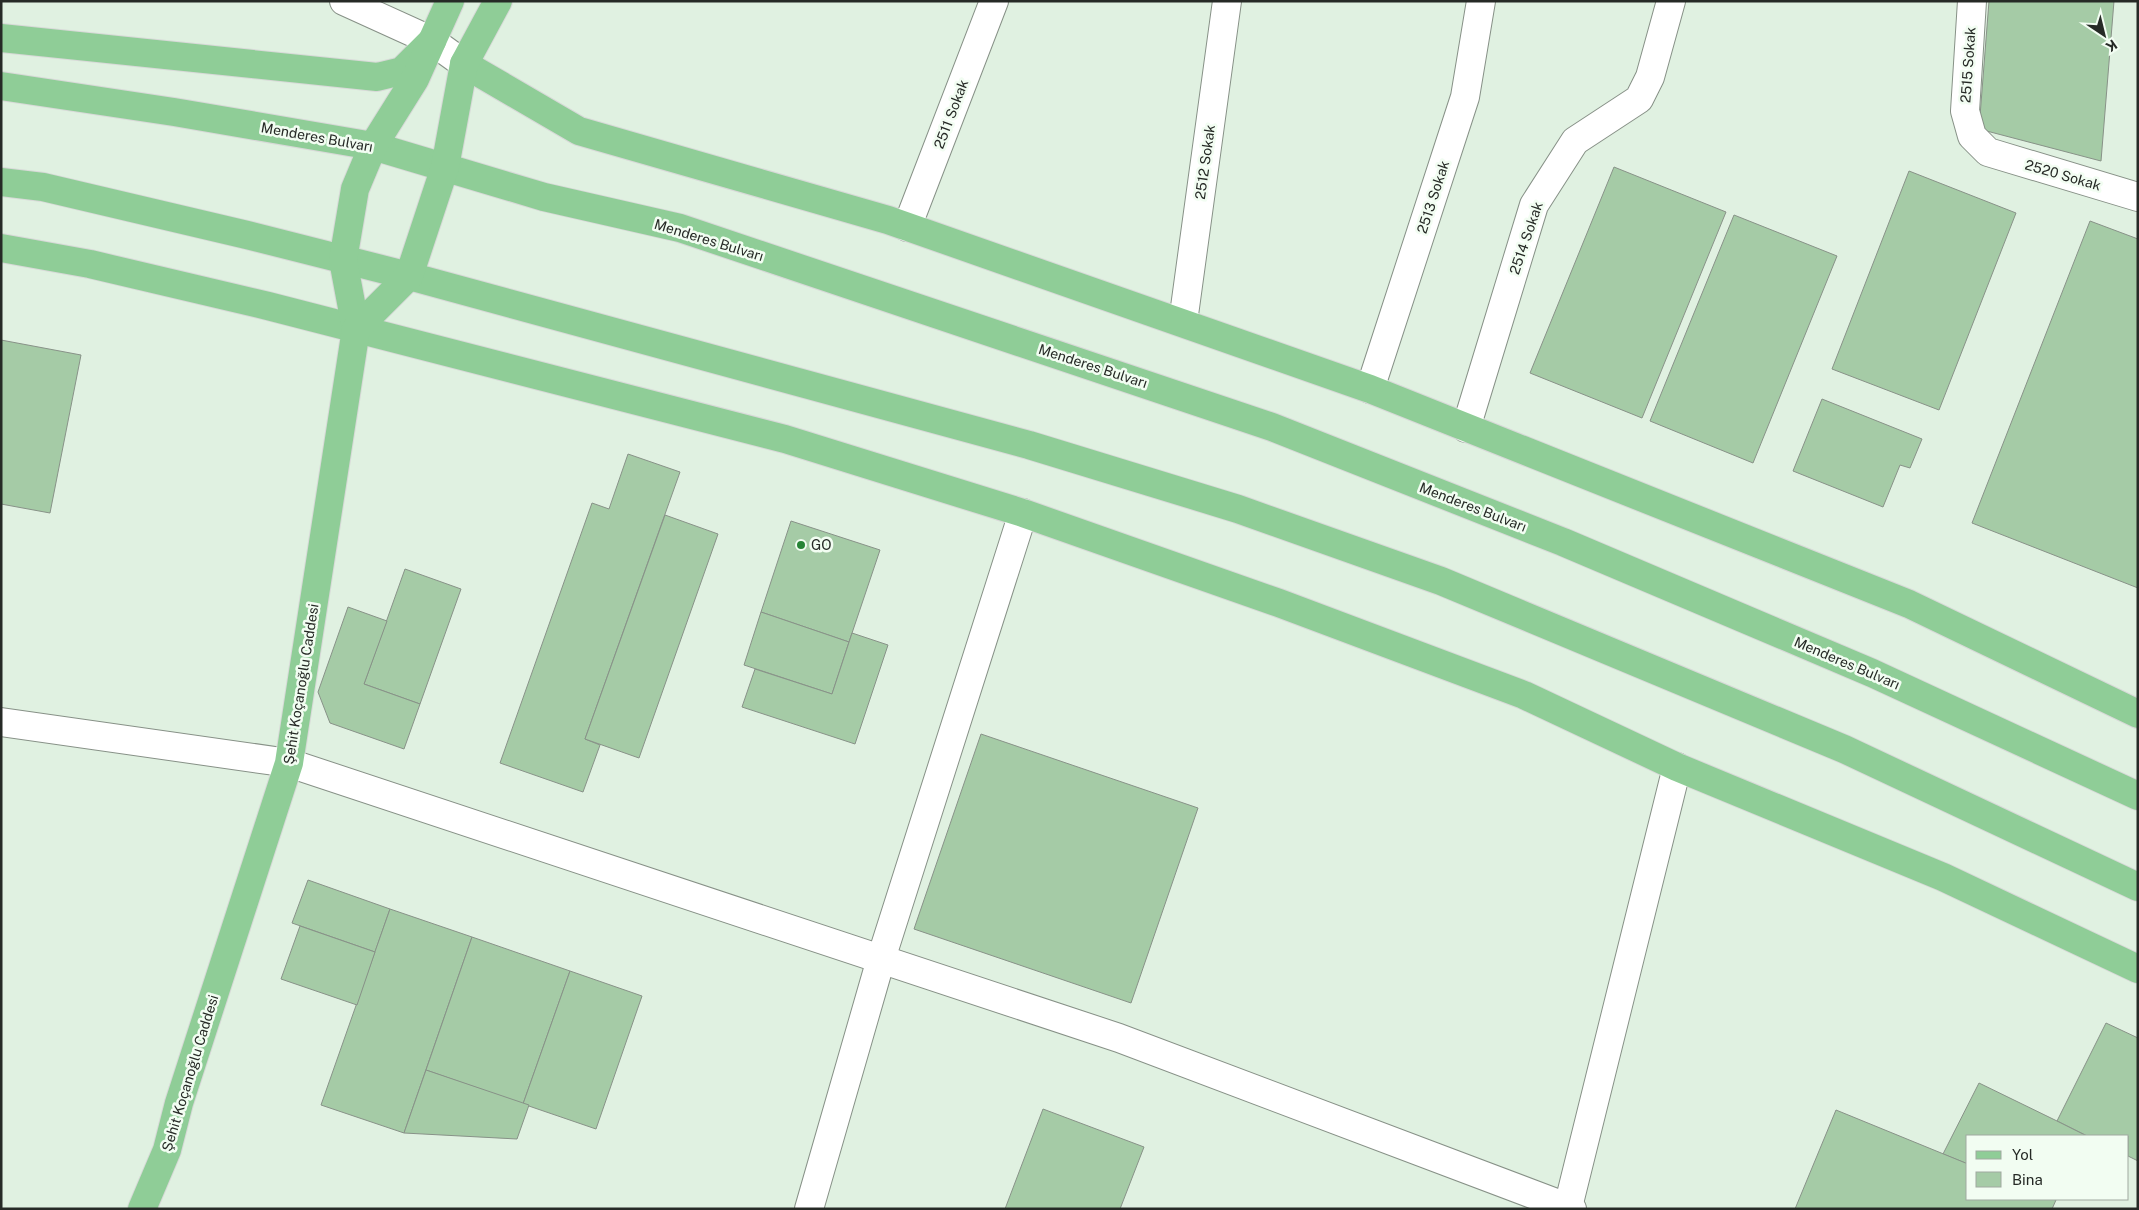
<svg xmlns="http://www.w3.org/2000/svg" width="2139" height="1210" font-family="'Public Sans',sans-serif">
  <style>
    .built { fill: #e0f1e1; fill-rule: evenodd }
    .building { fill: #a5cba6; stroke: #889288 }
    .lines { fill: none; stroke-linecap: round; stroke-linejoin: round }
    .minor-casing { stroke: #879187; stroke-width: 30 }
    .major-casing { stroke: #d8d9d8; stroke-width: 30 }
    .minor { stroke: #fff; stroke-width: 28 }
    .major { stroke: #8fcd97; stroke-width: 28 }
    .poi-dot { fill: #268436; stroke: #f2fdf2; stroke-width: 2 }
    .labels { text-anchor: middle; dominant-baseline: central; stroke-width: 5; stroke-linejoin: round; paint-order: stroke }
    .street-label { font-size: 14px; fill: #262a26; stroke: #f2fdf2 }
    .poi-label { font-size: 14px; fill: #262a26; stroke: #f2fdf2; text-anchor: start }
  </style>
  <rect width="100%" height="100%" fill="#f2fdf2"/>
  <path class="built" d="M 1,1 L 2138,1 L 2138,1209 L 1,1209 ZM 1968,1136 L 2128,1136 L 2128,1199 L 1968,1199 Z"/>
  <g class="building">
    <polygon points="1989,1 2114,1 2101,161 1979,129"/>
    <polygon points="1614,167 1726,212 1642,418 1530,373"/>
    <polygon points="1909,171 2016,213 1939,410 1832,369"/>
    <polygon points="1734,215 1837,256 1753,463 1650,421"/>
    <polygon points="2090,221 2138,239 2138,588 1972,523"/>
    <polygon points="1,340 81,355 50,513 1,504"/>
    <polygon points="1822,399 1922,439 1910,468 1900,465 1883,507 1793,471"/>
    <polygon points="628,454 680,472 585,739 600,745 583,792 500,763 592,503 609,509"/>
    <polygon points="665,515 718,534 639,758 585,739"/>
    <polygon points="791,521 880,550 849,642 761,612"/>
    <polygon points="405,569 461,589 420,704 364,684"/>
    <polygon points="348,607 387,621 364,684 420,704 404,749 330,723 318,692"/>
    <polygon points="761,612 849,642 832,694 744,665"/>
    <polygon points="852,633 888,645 855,744 742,707 755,669 832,694"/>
    <polygon points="981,734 1198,808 1131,1003 914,929"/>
    <polygon points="308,880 390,909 375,952 292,923"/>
    <polygon points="390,909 472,937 404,1133 321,1105"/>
    <polygon points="300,926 375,952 357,1005 281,979"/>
    <polygon points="472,937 570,971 523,1104 426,1070"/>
    <polygon points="570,971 642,996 596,1129 523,1104"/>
    <polygon points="2106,1023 2138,1038 2138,1161 2128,1156 2128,1136 2087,1136 2057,1121"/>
    <polygon points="426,1070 529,1105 517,1139 404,1133"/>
    <polygon points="1979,1083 2057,1121 2087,1136 1968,1136 1968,1164 1943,1154"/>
    <polygon points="1043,1109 1144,1147 1120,1209 1005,1209"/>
    <polygon points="1836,1110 1968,1164 1968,1199 2052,1199 2056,1200 2052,1209 1795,1209"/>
  </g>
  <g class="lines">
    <defs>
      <g id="minor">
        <polyline points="344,1 432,41 464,64"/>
        <polyline points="1972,1 1965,111 1972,136 1988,152 2138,197"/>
        <polyline points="907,227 994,1"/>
        <polyline points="1183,322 1227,1"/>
        <polyline points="1370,389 1465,97 1481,1"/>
        <polyline points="1466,428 1534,205 1575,141 1639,99 1650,77 1671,1"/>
        <polyline points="1,722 289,763 1119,1038 1572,1209"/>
        <polyline points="1568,1207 1677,767"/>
        <polyline points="809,1209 881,959 1023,513"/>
      </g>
      <g id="major">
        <polyline points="1,38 377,77 402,71 432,41"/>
        <polyline points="464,64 579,131 888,220 1370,389 1909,604 2138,714"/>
        <polyline points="1,86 174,112 373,146 544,197 680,228 1272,427 1563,542 1872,673 2138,796"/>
        <polyline points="1,182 43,187 247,235 409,276 1029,445 1238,509 1441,581 1844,749 2138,887"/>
        <polyline points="1,248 90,264 268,306 785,439 1023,513 1279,603 1524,695 1677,767 1943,877 2138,969"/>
        <polyline points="356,329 343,260 355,189 373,146 415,79 450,1"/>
        <polyline points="142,1209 167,1150 179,1103 289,763 356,329 409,276 445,167 464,64 498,1"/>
      </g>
    </defs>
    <use href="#minor" class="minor-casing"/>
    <use href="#major" class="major-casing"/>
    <use href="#minor" class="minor"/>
    <use href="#major" class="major"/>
  </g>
  <circle class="poi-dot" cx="801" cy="545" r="5"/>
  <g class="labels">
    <g class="street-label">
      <text transform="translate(1968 65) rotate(-86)">2515 Sokak</text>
      <text transform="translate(951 114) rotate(-69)">2511 Sokak</text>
      <text transform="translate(317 137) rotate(10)">Menderes Bulvarı</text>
      <text transform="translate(1205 162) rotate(-82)">2512 Sokak</text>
      <text transform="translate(2063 175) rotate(16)">2520 Sokak</text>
      <text transform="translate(1433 197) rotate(-72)">2513 Sokak</text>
      <text transform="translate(1526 238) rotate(-71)">2514 Sokak</text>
      <text transform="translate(709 240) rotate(17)">Menderes Bulvarı</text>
      <text transform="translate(1093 366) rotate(18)">Menderes Bulvarı</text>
      <text transform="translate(1473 507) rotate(21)">Menderes Bulvarı</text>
      <text transform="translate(1847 663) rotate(23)">Menderes Bulvarı</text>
      <text transform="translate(301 684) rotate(-81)">Şehit Koçanoğlu Caddesi</text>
      <text transform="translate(190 1073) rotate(-73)">Şehit Koçanoğlu Caddesi</text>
    </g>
    <g class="poi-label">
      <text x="811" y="545">GO</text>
    </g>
  </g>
  <rect width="2139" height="1210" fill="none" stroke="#262a26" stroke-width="5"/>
  <rect x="1966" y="1135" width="162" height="65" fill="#f2fdf2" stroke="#a0a9a0"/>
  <rect x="1976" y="1151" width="25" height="8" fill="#8fcd97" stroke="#a0a9a0"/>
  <text x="2012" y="1160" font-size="15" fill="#262a26">Yol</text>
  <rect x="1976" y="1172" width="25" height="15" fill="#a5cba6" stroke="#a0a9a0"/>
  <text x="2012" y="1185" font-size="15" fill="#262a26">Bina</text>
  <g transform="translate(2104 35) rotate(145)" stroke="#f2fdf2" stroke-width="4" paint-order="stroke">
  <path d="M0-4L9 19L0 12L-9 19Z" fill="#262a26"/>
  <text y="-8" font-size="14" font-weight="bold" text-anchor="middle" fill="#262a26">K</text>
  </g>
</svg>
